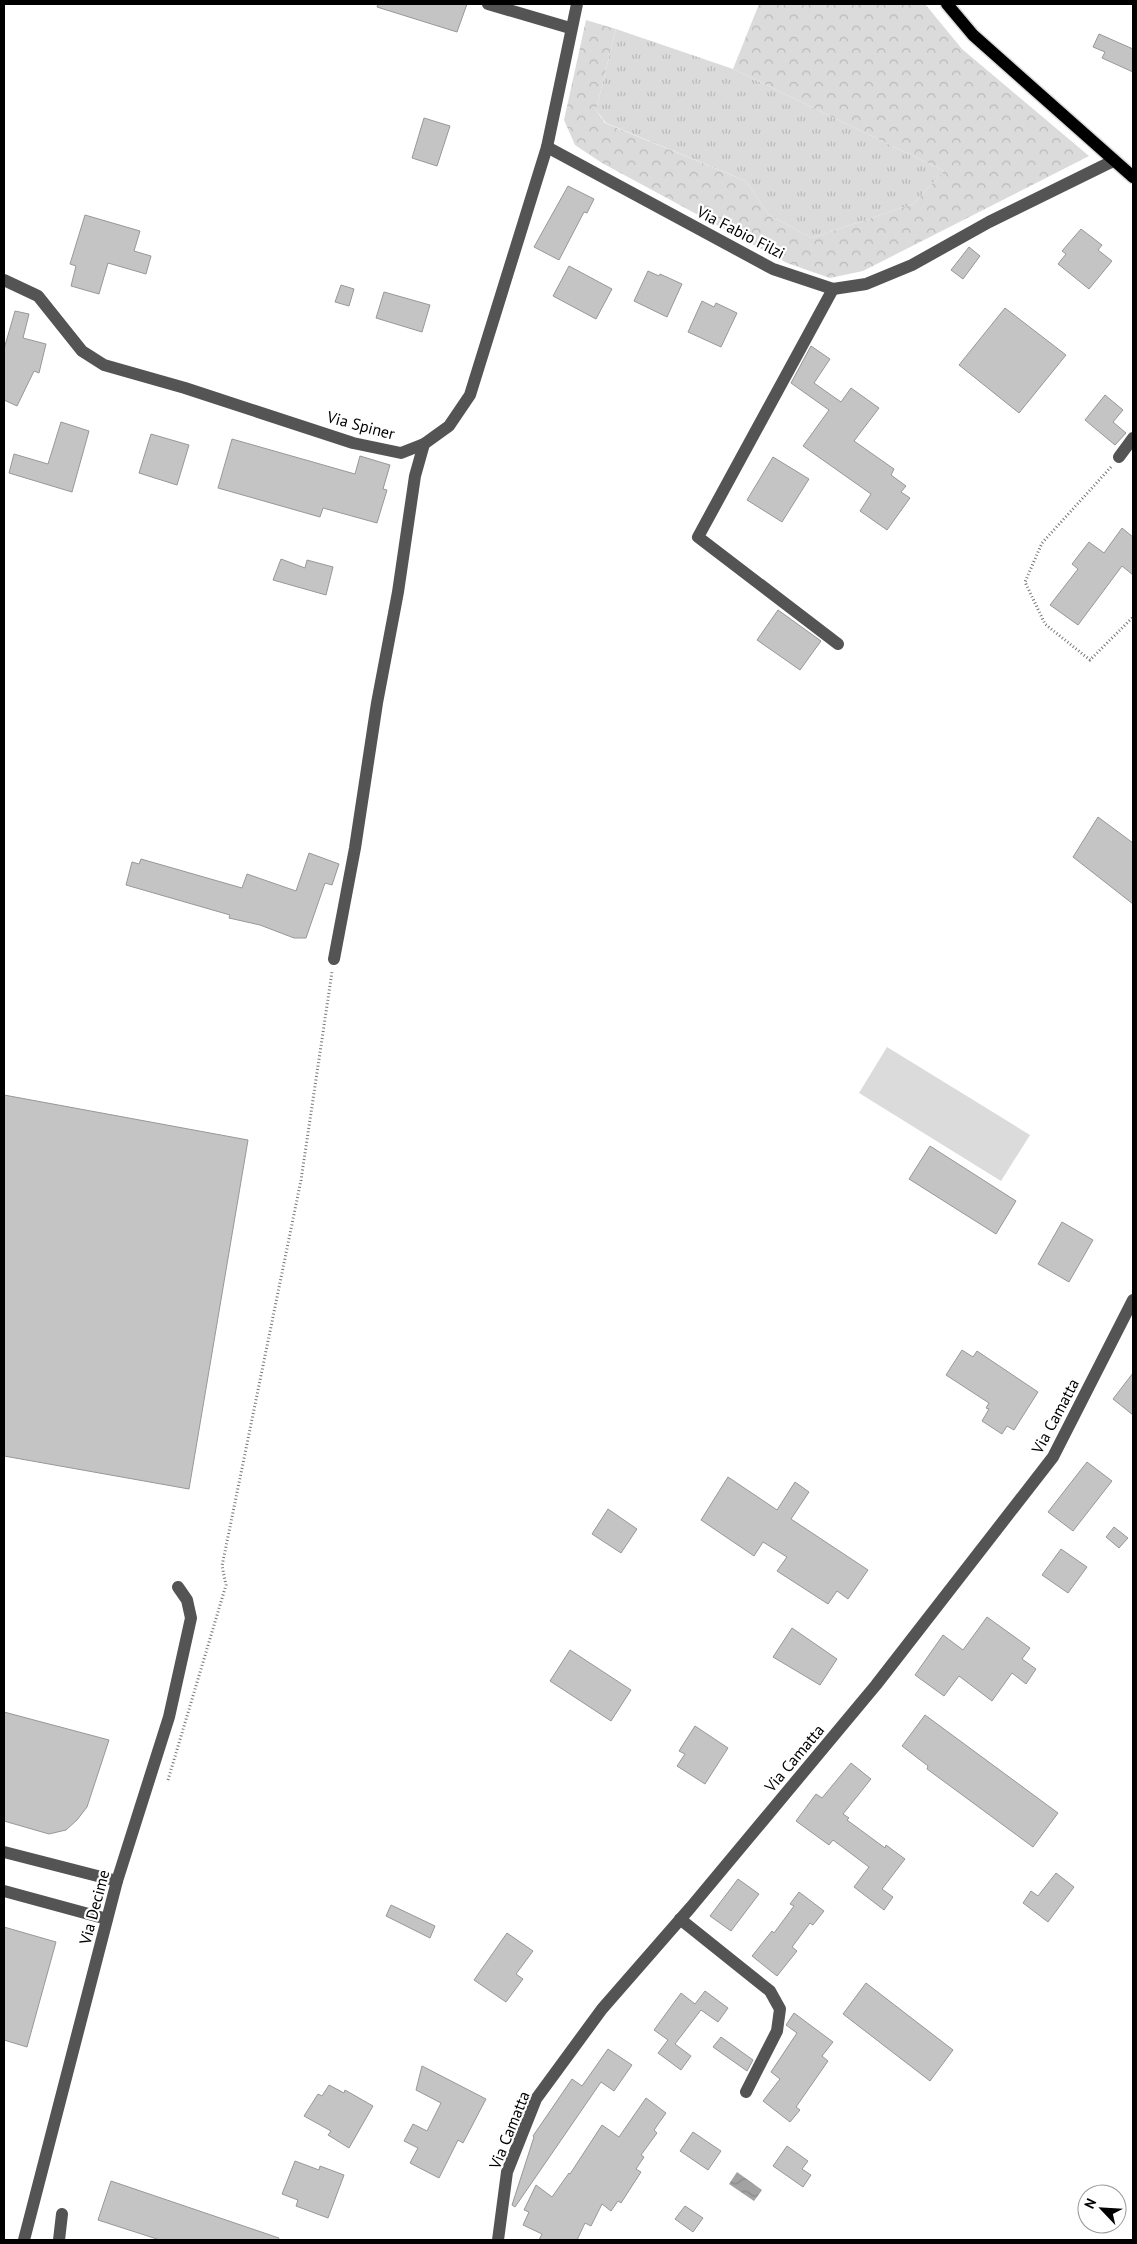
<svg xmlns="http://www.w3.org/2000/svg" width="1137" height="2244" font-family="'PT Sans',sans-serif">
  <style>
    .grass { fill: url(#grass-tufts) }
    .forest { fill: url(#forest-crowns) }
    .garden { fill: #dbdbdb }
    .water { fill: url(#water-waves) }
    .building { fill: #c4c4c4; stroke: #989898 }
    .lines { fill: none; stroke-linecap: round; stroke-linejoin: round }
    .major-casing { stroke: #dbdbdb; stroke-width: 15 }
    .path { stroke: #767676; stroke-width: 3; stroke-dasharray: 1 2.5; stroke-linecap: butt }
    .minor { stroke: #545454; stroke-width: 12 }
    .major { stroke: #000; stroke-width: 12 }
    .labels { text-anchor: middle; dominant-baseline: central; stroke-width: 4.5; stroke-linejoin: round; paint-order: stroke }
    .street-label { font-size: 16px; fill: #000; stroke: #fff }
  </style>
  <defs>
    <pattern id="grass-tufts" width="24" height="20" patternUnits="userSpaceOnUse" patternTransform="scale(1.25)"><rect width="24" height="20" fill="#dbdbdb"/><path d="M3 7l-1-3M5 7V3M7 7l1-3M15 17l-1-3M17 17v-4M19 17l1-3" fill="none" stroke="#bababa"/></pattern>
    <pattern id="forest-crowns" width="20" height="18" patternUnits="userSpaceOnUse" patternTransform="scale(1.25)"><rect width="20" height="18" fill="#dbdbdb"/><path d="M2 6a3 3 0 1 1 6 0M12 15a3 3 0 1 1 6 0" fill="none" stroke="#bababa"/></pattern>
    <pattern id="water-waves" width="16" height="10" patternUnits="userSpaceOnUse" patternTransform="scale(1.25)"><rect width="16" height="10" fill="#a2a2a2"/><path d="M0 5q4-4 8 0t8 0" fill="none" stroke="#8a8a8a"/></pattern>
  </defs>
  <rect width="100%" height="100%" fill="#fff"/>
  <polygon class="grass" points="616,29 733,69 944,171 913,204 812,238 769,215 746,181 606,123 596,110"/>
  <polygon class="forest" points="759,4 925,4 962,49 1089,156 863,271 830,278 787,263 602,163 575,145 564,120 586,20 616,29 596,110 605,123 746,181 769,215 812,238 913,204 944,171 733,69"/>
  <polygon class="garden" points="887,1047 1030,1135 1001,1181 859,1093"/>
  <polygon class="water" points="737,2172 762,2190 754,2201 729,2184"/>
  <g class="building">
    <polygon points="378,4 467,4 457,32 377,7"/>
    <polygon points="1099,34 1133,49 1133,72 1102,58 1105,52 1093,47"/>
    <polygon points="424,118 450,126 437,166 412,158"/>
    <polygon points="568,186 594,199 587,213 584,212 559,260 534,247"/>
    <polygon points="85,215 140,231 134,251 151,256 146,274 108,263 99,294 71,286 76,266 70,264"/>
    <polygon points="1081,229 1102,245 1098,250 1112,261 1089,289 1058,264 1066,254 1062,251"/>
    <polygon points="969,247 980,256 963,279 951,270"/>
    <polygon points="569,266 612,289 596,319 553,296"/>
    <polygon points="648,271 659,276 660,274 682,284 667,317 634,301"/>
    <polygon points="341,285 354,289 349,306 335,302"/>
    <polygon points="384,292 430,305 422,332 376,318"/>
    <polygon points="702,301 714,307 716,303 737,313 721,347 688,332"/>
    <polygon points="1005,308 1066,355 1019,413 959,365"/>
    <polygon points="15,311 29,314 23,338 46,344 39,373 34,371 17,406 4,400 4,349"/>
    <polygon points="811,346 830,359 814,383 841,402 851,388 879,408 854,441 894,469 891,475 906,486 901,492 910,498 887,530 860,511 871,494 803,446 829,410 791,383"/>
    <polygon points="1105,395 1123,410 1113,422 1126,433 1115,445 1085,420"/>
    <polygon points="61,422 89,431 72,492 9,473 14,454 48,464"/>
    <polygon points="151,434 189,445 177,485 139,473"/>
    <polygon points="232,439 355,474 360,456 390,465 383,489 387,490 377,523 323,508 320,517 218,488"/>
    <polygon points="773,457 809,479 782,522 747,500"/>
    <polygon points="1122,528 1133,537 1133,575 1122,566 1078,625 1050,605 1078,569 1072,564 1089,542 1104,553"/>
    <polygon points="281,559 305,568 307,560 333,567 326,595 273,580"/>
    <polygon points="778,610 821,641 800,670 757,640"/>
    <polygon points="1098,817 1133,843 1133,904 1073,857"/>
    <polygon points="309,853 339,864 332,885 325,883 306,938 294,938 260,925 229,918 230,915 126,885 132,862 139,864 141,859 242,888 247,874 296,891"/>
    <polygon points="4,1095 248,1140 189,1489 4,1456"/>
    <polygon points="930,1146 1016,1201 996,1234 909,1179"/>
    <polygon points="1062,1222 1093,1240 1069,1282 1038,1264"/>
    <polygon points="962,1350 973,1357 977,1351 1038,1392 1014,1430 1007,1426 1002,1434 982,1421 989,1409 986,1408 989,1403 946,1375"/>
    <polygon points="1133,1373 1133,1415 1113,1399"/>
    <polygon points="1087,1462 1112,1481 1073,1531 1048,1512"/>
    <polygon points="728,1477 777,1510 795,1482 809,1492 791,1519 868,1570 848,1599 837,1591 828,1604 777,1571 787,1557 763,1542 754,1556 701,1520"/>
    <polygon points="608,1509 637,1529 621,1553 592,1534"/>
    <polygon points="1114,1527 1128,1538 1119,1548 1106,1537"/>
    <polygon points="1061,1549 1087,1567 1068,1593 1042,1575"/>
    <polygon points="987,1617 1030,1648 1022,1659 1036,1669 1026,1684 1012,1673 992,1701 959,1676 944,1696 915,1675 943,1635 963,1650"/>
    <polygon points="792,1628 837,1659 820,1685 773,1657"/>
    <polygon points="570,1650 631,1690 611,1721 550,1681"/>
    <polygon points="4,1712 109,1740 87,1807 77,1820 66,1830 49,1834 4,1821"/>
    <polygon points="925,1715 1058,1813 1033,1847 927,1769 928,1766 902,1746"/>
    <polygon points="695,1726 728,1748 705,1784 677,1766 685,1754 679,1751"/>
    <polygon points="851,1763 871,1779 843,1814 849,1818 847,1820 885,1848 886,1845 905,1859 882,1889 893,1897 884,1910 854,1887 869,1867 833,1840 829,1845 796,1821 816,1794 822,1798"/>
    <polygon points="1056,1873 1074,1887 1048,1922 1023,1903 1031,1891 1038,1896"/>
    <polygon points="738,1879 759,1894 731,1931 710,1916"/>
    <polygon points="799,1892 824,1911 813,1925 810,1923 792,1947 797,1951 777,1976 752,1956 772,1931 774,1933 794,1906 790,1904"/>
    <polygon points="391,1905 435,1926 430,1938 386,1916"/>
    <polygon points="4,1927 56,1942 27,2047 4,2040"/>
    <polygon points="507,1933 533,1951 516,1974 523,1979 506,2002 474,1980"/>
    <polygon points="866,1983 953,2050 930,2081 843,2014"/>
    <polygon points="705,1991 728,2008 718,2022 701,2010 675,2044 691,2056 681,2070 658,2053 668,2040 654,2030 681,1993 695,2004"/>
    <polygon points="794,2013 833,2042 822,2056 828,2061 796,2107 800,2110 790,2122 763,2101 780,2079 771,2072 797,2033 786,2025"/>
    <polygon points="721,2037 753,2060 747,2071 713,2047"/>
    <polygon points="608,2049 632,2065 614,2091 601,2082 515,2207 512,2205 534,2137 533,2136 572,2079 582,2086"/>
    <polygon points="422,2066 486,2099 463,2143 458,2140 439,2178 410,2163 418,2148 404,2141 413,2124 427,2131 441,2103 416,2090"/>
    <polygon points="329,2085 344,2093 345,2090 373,2106 349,2148 328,2135 331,2131 304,2116 318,2094 322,2096"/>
    <polygon points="646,2098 666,2113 654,2130 657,2133 641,2155 644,2157 636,2169 641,2172 621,2203 618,2201 611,2211 602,2204 591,2226 585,2223 577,2240 539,2240 542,2234 523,2225 529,2212 524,2210 536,2185 552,2197 569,2173 570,2174 602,2125 619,2137"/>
    <polygon points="693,2132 721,2151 708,2170 680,2151"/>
    <polygon points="787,2146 808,2161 802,2169 811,2175 803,2187 773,2166"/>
    <polygon points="295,2161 319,2170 320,2166 344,2175 328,2218 296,2206 298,2200 282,2194"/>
    <polygon points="111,2181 279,2238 278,2240 160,2240 98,2220"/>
    <polygon points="685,2206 703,2218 693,2232 675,2219"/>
  </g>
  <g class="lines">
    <defs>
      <polyline id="major" points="947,4 973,35 1133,177"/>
    </defs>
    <use href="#major" class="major-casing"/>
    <g class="path">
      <polyline points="1111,467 1042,543 1025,582 1045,624 1090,660 1133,617"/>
      <polyline points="168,1780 226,1585 222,1566 301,1180 332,972"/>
    </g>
    <g class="minor">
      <polyline points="488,4 570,28"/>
      <polyline points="547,147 773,269 833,289 866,284 912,265 989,222 1113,161"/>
      <polyline points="4,280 38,296 82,351 104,365 185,388 353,443 401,453 424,444 449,426 470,395 547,147 577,4"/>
      <polyline points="833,289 698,537 838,644"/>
      <polyline points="1119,457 1133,438"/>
      <polyline points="334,959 355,848 377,703 398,592 415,476 424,444"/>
      <polyline points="4,1852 117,1881"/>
      <polyline points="4,1891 107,1919"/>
      <polyline points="680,1919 770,1991 780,2009 777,2031 746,2092"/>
      <polyline points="24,2240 117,1881 169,1717 191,1618 187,1600 178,1587"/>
      <polyline points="59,2240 62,2214"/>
      <polyline points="498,2240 507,2172 536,2099 602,2009 691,1907 876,1685 1053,1457 1133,1300"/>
    </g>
    <use href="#major" class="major"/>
  </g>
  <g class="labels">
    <g class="street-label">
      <text transform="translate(741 232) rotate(27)">Via Fabio Filzi</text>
      <text transform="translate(361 425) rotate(15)">Via Spiner</text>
      <text transform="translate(1055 1416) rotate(-62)">Via Camatta</text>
      <text transform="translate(794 1758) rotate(-50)">Via Camatta</text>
      <text transform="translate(94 1907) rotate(-75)">Via Decime</text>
      <text transform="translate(509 2130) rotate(-68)">Via Camatta</text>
    </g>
  </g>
  <rect width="1137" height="2244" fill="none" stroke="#000000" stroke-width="10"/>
  <g transform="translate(1102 2209) rotate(295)"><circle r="24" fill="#ffffff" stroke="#999999"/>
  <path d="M0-4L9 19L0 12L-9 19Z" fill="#000000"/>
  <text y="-8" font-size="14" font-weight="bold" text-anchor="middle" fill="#000000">N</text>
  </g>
</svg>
